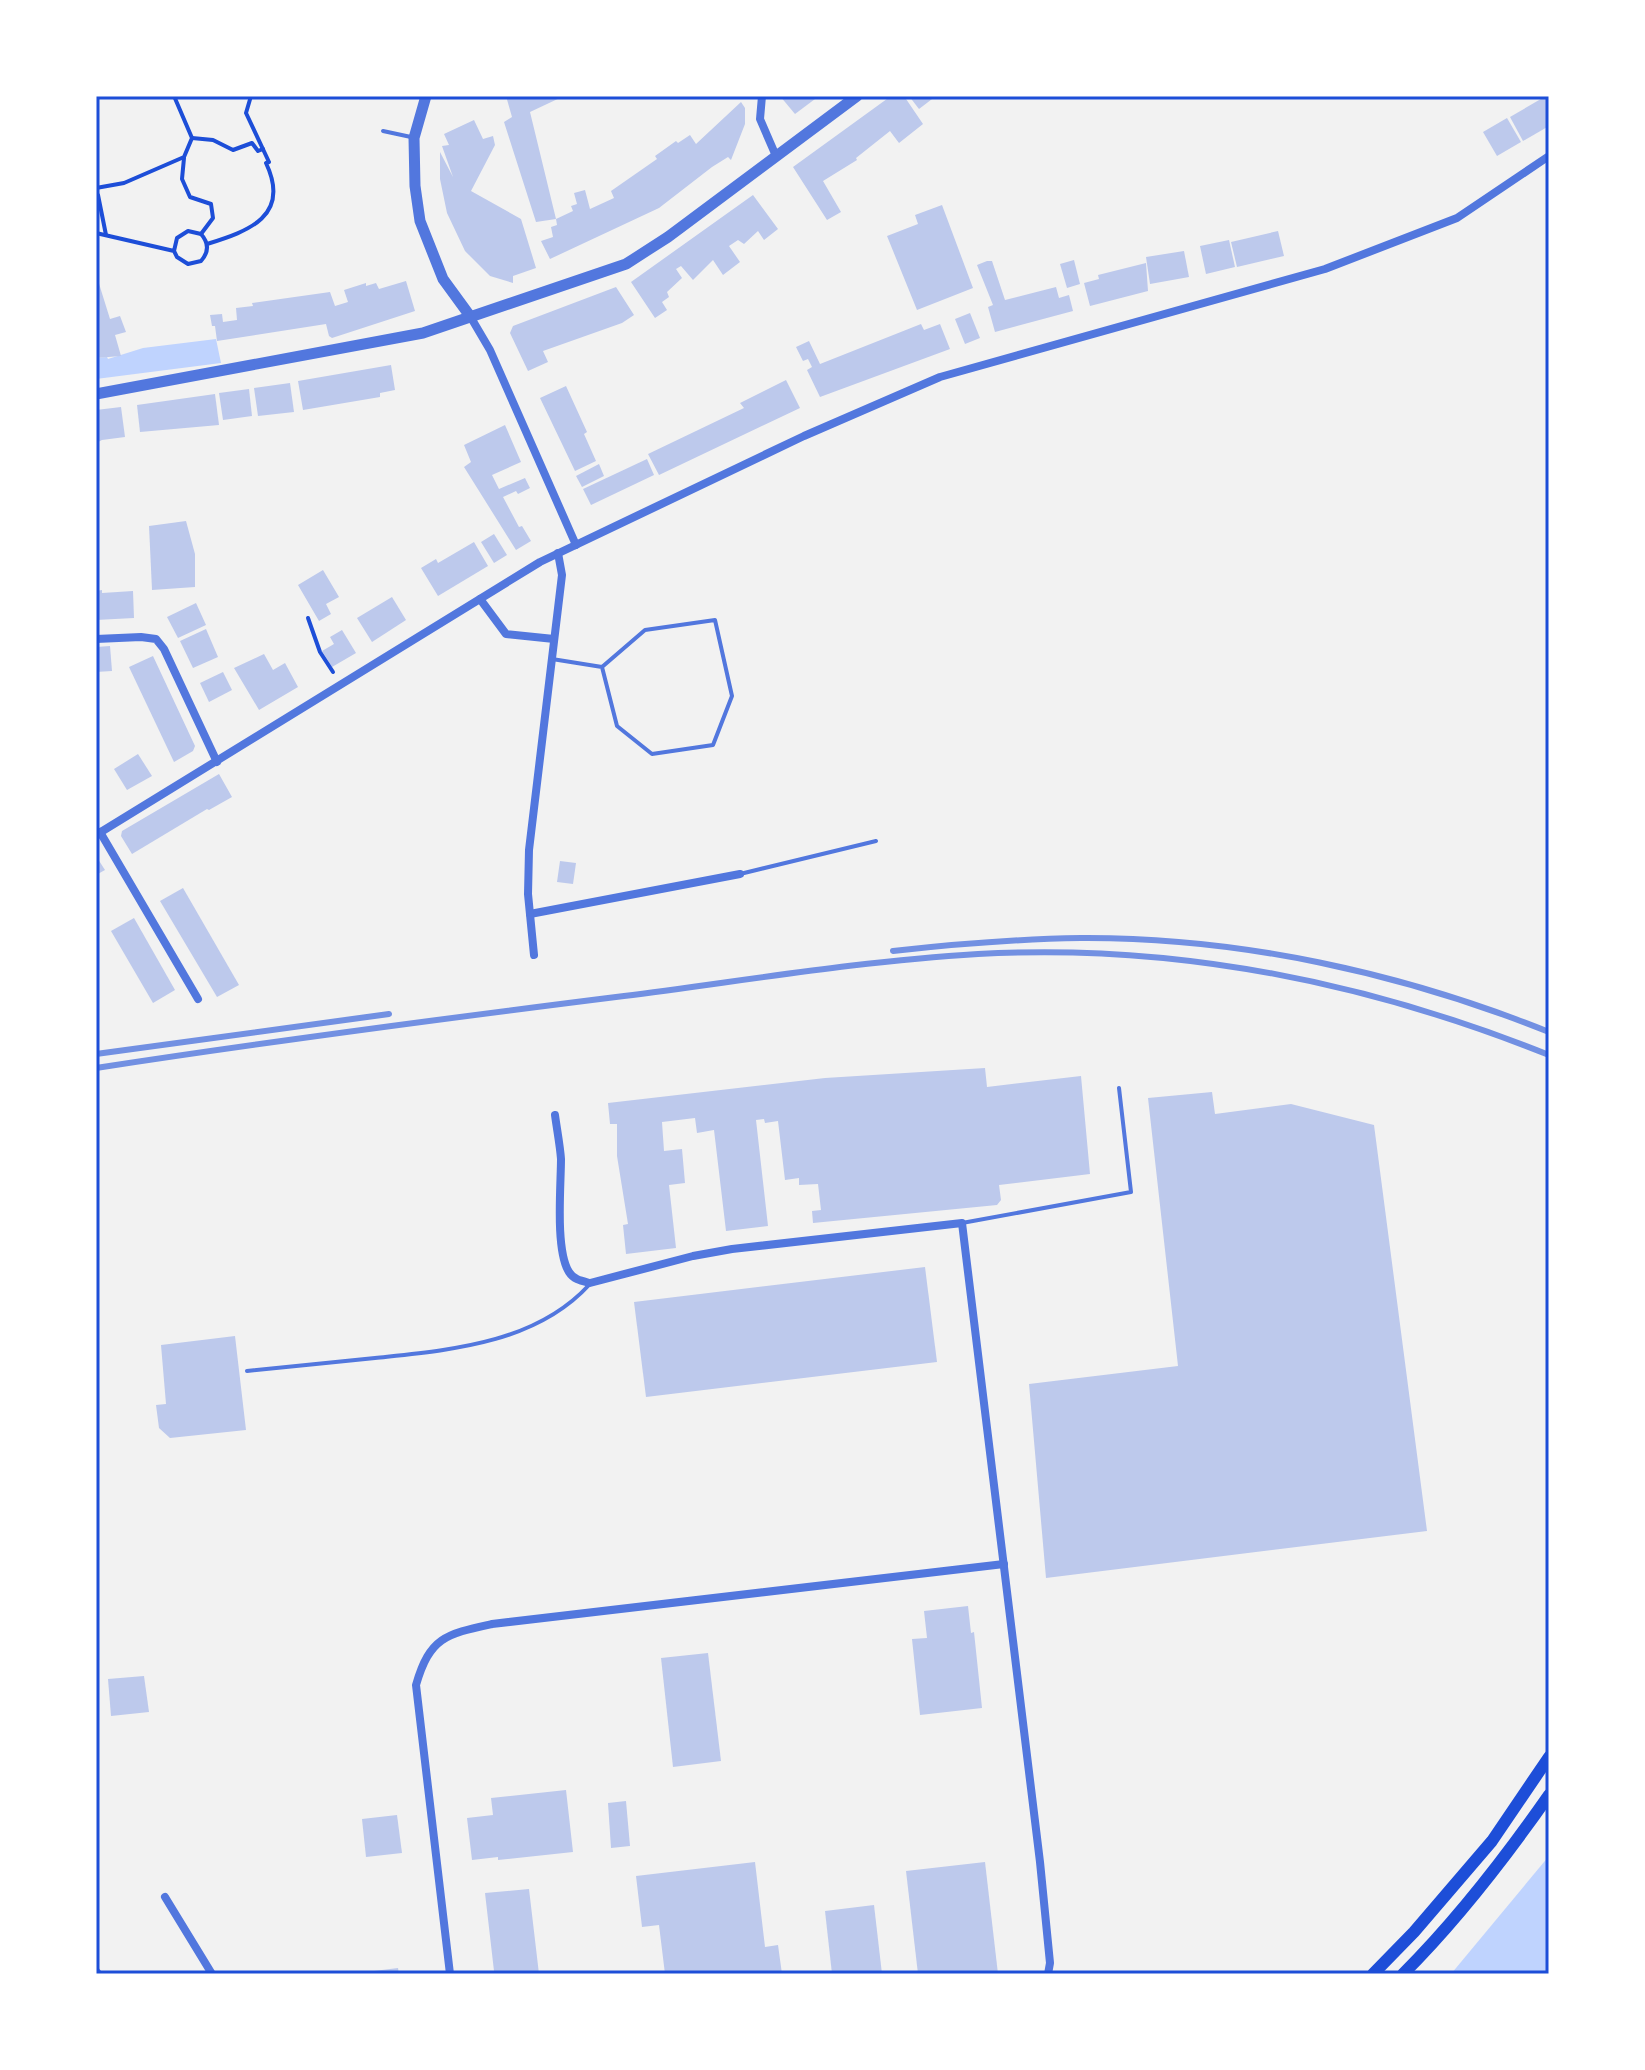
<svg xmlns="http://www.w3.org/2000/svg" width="1645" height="2070" font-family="Lora,serif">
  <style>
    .water { fill: #bfd3fe }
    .building { fill: #bdc9ec }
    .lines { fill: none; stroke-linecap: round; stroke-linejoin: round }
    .path { stroke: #1d4ed8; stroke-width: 4 }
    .service { stroke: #5277de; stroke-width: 4 }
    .minor { stroke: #5277de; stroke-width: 8 }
    .tertiary { stroke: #5277de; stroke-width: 11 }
    .secondary { stroke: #1d4ed8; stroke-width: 12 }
    .rail { stroke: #7290e2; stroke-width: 6 }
    .neatline { fill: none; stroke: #1d4ed8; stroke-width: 3 }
  </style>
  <rect width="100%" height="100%" fill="#f2f2f2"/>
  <g class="water">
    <polygon points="216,339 221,363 96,379 96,358 107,357 108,359 143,348"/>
    <polygon points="1549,1856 1549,1974 1451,1974"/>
  </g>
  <g class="building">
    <polygon points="506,96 564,96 530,112 556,219 536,222 504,122 512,117"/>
    <polygon points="780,96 819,96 795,114"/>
    <polygon points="891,96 904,96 923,124 899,143 890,131 856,158 857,160 823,181 841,212 827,220 793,167"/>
    <polygon points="909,96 936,96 919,109"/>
    <polygon points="1546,96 1549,101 1549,126 1523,141 1510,117"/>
    <polygon points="741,102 745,108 745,124 731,160 728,157 712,167 659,208 550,259 541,241 553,237 551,227 557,225 556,219 573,211 571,206 577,204 574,193 585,190 590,209 614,198 611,191 657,159 655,156 676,141 678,143 690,135 696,144"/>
    <polygon points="1507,118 1521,142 1497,156 1483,132"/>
    <polygon points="474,120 483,139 493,136 495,145 471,191 521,219 536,268 513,276 513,283 490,276 465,251 447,213 440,179 440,152 453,177 442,146 449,145 444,134"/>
    <polygon points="753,195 778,229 764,240 758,231 744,244 738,240 729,246 740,262 723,275 713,260 693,280 681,266 676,269 682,278 667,292 669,297 662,302 667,310 655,318 631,282"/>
    <polygon points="942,205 973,288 917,310 887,236 918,224 915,215"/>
    <polygon points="1278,231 1284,256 1237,267 1231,242"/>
    <polygon points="1229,240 1235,267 1206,274 1200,246"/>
    <polygon points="1184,251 1189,277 1150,284 1146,257"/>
    <polygon points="1074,260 1080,284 1067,288 1060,264"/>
    <polygon points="987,261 992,261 1005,300 1056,287 1059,298 1069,295 1073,311 995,332 988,307 993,305 977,265"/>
    <polygon points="1146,263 1148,291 1090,306 1084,283 1099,279 1098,275"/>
    <polygon points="96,274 110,319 120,316 126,332 115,335 121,356 96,358"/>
    <polygon points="406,281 415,311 332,338 329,336 326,324 217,341 215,326 212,326 210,315 222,314 223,322 237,320 236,308 253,306 252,303 330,292 335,306 348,302 344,290 366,283 366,286 376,283 379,289"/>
    <polygon points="616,287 634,315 622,323 543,351 548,362 528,371 510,333 513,326"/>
    <polygon points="970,313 980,338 965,344 955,319"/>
    <polygon points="921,324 924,330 940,324 950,349 820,397 807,370 812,367 808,359 803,361 796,347 809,341 820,364"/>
    <polygon points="391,365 395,390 380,393 380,397 303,410 298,381"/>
    <polygon points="786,380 800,408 659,475 648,454 744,408 740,403"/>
    <polygon points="290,383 294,412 258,416 254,388"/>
    <polygon points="566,386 587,432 584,434 596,461 575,471 540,398"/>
    <polygon points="249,389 252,416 223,420 219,393"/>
    <polygon points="215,394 219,425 140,432 137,405"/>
    <polygon points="121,407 125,437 102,440 96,443 96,410"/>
    <polygon points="505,425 521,462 492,475 499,489 525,478 530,488 518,494 516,491 503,497 519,527 522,526 531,541 516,550 464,467 471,462 464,445"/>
    <polygon points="647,459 654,475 591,505 583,489"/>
    <polygon points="599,464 604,476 582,487 576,476"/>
    <polygon points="186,521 195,554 195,587 152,590 149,526"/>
    <polygon points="494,534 507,555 494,563 481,542"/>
    <polygon points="474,542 488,566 438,596 421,568 436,559 438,563"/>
    <polygon points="323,570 339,597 326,604 331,614 319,621 298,585"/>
    <polygon points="102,590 102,593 133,591 134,618 96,620 96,591"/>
    <polygon points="392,597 406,620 372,642 357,618"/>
    <polygon points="196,603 206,625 178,638 167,617"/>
    <polygon points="206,629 218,657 193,668 180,641"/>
    <polygon points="342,630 356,653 332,667 322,651 334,644 330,637"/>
    <polygon points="110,646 112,671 96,672 96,647"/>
    <polygon points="264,654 273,670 285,663 298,687 259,710 234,668"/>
    <polygon points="153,656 195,746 193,751 174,762 129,667"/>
    <polygon points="223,672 232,690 209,702 200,683"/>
    <polygon points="138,754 152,776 127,790 114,769"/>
    <polygon points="219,774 232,797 209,810 207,809 132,854 121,836 122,831"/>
    <polygon points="96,856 105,870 96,875"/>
    <polygon points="560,861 576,863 573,884 557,882"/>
    <polygon points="183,888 239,985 217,997 160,901"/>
    <polygon points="134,918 175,990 153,1003 111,931"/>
    <polygon points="985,1068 987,1087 1081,1076 1090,1174 999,1185 1001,1200 997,1205 813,1223 812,1211 821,1210 818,1184 799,1185 799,1178 785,1180 778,1121 765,1123 764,1119 756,1120 768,1226 726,1231 714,1130 697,1133 695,1118 662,1122 664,1151 682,1149 685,1183 669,1185 676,1248 626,1254 623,1225 628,1224 617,1156 617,1124 610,1124 608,1103 825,1078"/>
    <polygon points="1212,1092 1215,1114 1291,1104 1374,1125 1427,1531 1046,1578 1029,1384 1178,1366 1148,1098"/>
    <polygon points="925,1267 937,1362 646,1397 634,1302"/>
    <polygon points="235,1336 246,1430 170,1438 159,1428 156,1405 166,1404 161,1345"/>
    <polygon points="968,1606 971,1633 974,1632 982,1708 920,1715 912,1639 927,1638 924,1611"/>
    <polygon points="708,1653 721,1761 673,1767 661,1658"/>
    <polygon points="144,1676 149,1712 111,1716 108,1679"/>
    <polygon points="566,1790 573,1852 498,1860 498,1857 472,1860 467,1818 493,1815 491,1798"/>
    <polygon points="626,1801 630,1846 611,1848 608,1803"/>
    <polygon points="397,1815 402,1853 366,1857 362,1819"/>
    <polygon points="755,1862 765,1947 778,1945 782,1974 665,1974 659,1925 642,1927 636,1876"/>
    <polygon points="985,1862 998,1974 918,1974 906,1871"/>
    <polygon points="529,1889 539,1974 485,1974 494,1971 485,1893"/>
    <polygon points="874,1905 882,1974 832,1974 825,1911"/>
    <polygon points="398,1968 399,1974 366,1974 366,1972"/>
  </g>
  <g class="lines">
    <g class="path">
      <polyline points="192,138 213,140 233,150 252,143 258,151 263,149"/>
      <polyline points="184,158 182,179 190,197 211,204 213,218 201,234"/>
      <polyline points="96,188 124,183 184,157 192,138 174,96"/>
      <polyline points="98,195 106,235"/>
      <path d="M 96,233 L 174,251 L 177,257 L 188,264 L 201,261 C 209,252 209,243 201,234 L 188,231 L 177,238 L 174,251"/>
      <path d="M 207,244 C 249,231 291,216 266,163 L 269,162 L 246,113 L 251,96"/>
      <polyline points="308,618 320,652 333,672"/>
    </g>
    <g class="service">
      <polyline points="383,131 411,137"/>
      <polyline points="552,659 602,667 645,630 715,620 732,696 713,745 652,754 617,726 602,667"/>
      <polyline points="740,874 876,841"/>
      <polyline points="962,1223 1131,1192 1119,1088"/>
      <path d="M 247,1371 C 290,1367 332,1362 375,1358 C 449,1350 535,1344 589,1285"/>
      <polyline points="96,1968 101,1974"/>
    </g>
    <g class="minor">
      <polyline points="762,96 760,119 776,156"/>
      <polyline points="470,316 490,350 576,545"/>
      <polyline points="480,599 506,634 554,639"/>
      <polyline points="96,639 141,637 156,639 164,649 217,762"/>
      <polyline points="100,832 198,999"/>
      <polyline points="96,835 540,562 804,436 940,377 1325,269 1457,218 1549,156"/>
      <polyline points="530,914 740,874"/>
      <polyline points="534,955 528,894 529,850 562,575 558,553"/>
      <path d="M 555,1115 C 557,1130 560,1145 561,1159 C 561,1185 555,1250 569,1272 C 574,1280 582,1281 590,1283 L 693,1256 L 732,1249 L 962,1223 L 1040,1862 L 1050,1963 L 1048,1974"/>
      <polyline points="165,1897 212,1974"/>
      <path d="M 450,1974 L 416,1685 C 430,1637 446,1634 492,1624 L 1004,1564"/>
    </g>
    <g class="tertiary">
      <polyline points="426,96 414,138 415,186 420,221 443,279 470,316"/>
      <polyline points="96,394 423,333 626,264 668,237 857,96"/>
    </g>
    <g class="secondary">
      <polyline points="1373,1974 1414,1932 1492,1841 1549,1757"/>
      <path d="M 1403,1974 C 1458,1919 1505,1858 1549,1795"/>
    </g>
    <g class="rail">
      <path d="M 893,951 C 956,944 1018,939 1081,938 C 1240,937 1402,973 1549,1032"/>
      <polyline points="96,1054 389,1014"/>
      <path d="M 96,1068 C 272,1041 448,1018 624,996 C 742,981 859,961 978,954 C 1174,943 1367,982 1549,1055"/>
    </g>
  </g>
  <rect width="1645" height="2070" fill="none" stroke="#ffffff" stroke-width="196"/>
  <rect x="98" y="98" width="1449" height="1874" class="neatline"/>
</svg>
